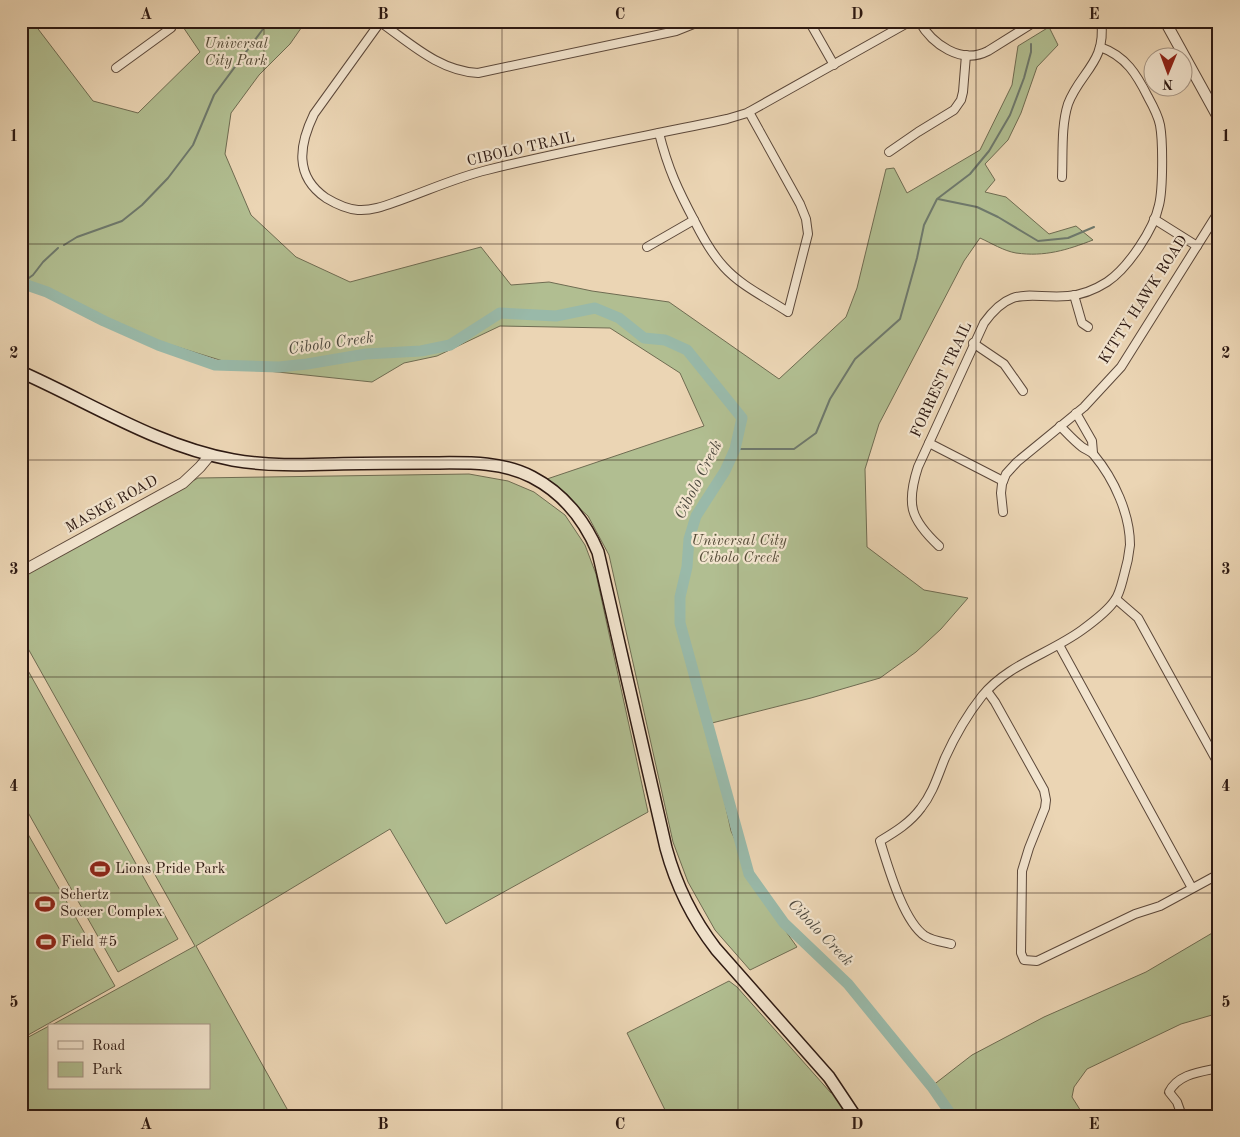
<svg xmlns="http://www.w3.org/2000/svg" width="1240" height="1137" font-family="'Old Standard TT',serif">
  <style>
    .green { fill: #b1be91; stroke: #6f6c52 }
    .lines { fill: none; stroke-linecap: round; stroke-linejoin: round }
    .stream { stroke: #6e796d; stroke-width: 2 }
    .river { stroke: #99b9a9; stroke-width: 11 }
    .minor-casing { stroke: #5c483a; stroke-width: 10 }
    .tertiary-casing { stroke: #5c483a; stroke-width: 12 }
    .secondary-casing { stroke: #2d1912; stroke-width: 14 }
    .minor { stroke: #f2e4ce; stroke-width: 8 }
    .tertiary { stroke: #f2e4ce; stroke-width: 10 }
    .secondary { stroke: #f2e4ce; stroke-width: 11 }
    .grid { fill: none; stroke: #2d1912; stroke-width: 1; stroke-opacity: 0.55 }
    .labels { text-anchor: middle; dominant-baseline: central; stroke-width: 4.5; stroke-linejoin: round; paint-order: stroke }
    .park-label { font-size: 15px; font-style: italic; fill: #554b38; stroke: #f2e4ce }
    .street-label { font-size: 15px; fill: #2d1912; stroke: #f2e4ce }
    .poi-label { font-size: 15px; fill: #2d1912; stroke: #f2e4ce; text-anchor: start }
    .water-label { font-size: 16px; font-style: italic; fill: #4d493f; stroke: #f2e4ce }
    .neatline { fill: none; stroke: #2d1912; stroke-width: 2 }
    .grid-label { font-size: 16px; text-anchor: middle; font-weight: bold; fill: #2d1912 }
  </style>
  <rect width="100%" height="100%" fill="#ebd5b4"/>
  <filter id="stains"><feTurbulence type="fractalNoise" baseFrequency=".004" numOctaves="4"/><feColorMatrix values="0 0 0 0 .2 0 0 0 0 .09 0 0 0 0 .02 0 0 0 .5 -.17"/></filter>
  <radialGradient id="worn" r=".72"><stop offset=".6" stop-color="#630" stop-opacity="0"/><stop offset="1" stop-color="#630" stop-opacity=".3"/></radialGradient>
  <g class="green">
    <path d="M 21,21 L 32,21 L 93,101 L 138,113 L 200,52 L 179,21 L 306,21 L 290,44 L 259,75 L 231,113 L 225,154 L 251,215 L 296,257 L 350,282 L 481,247 L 511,285 L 549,282 L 592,291 L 669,302 L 779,379 L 846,317 L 857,288 L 886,169 L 894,168 L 907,193 L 980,150 L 1012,85 L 1018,46 L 1049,27 L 1058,45 L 1037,67 L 1021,113 L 1008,140 L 985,164 L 995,180 L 985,192 L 1006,197 L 1049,234 L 1076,226 L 1093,240 C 1067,250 1045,257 1016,253 C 1004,251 991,243 980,238 L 964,261 L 879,424 L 865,469 L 867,547 L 924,590 L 968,598 L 941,629 L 916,652 L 880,678 L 811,698 L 708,724 L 731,831 L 762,898 L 797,947 L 750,970 L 715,930 L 688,882 L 673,842 L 609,555 L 588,516 L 547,479 L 704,426 L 680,373 L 610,328 L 500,326 L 437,356 L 404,363 L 372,382 L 249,369 L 96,322 L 21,283 Z"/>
    <polygon points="469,474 508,481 534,492 565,515 585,545 596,574 648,812 446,924 390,829 196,946 291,1116 21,1116 21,1041 49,1026 49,1088 209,1088 209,1026 50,1026 195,946 21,636 21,577 198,478"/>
    <polygon points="21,658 178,939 118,972 21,800"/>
    <polygon points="21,822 115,986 21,1039"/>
    <polygon points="1219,929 1219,1013 1181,1024 1087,1069 1074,1087 1072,1097 1084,1116 957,1116 948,1103 932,1086 972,1055 1044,1017 1146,972"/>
    <polygon points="729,981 737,987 831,1093 834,1091 850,1116 668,1116 627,1033"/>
  </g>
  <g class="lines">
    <g class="stream">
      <polyline points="938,199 977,207 998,217 1038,241 1068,238 1094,227"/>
      <polyline points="64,245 77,237 122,221 142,205 168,178 193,145 214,95 269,21"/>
      <polyline points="22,283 33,275 43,262 58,248"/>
      <polyline points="735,449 794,449 816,433 830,399 855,359 900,319 917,258 924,225 937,199 970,174 989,151 1010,115 1024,78 1031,52 1031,44"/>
    </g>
    <polyline class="river" points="21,283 47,292 104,321 158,345 215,365 279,367 307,364 366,354 421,351 450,345 500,313 556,316 595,308 619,318 644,338 665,340 687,350 742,418 735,449 725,471 696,516 689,539 687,567 680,597 680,623 749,874 784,923 848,984 932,1087 952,1116"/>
    <defs>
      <g id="minor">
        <path d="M 381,21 L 314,114 C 299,145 294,176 326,198 C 336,204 346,209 358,210 C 373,211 387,205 401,200 C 429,190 458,177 487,170 C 566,150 647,136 727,119 L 747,113 L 911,21"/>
        <polyline points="809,21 834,65"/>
        <path d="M 919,21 C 932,44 961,65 988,51 L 1036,21"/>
        <path d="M 380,22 C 410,43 439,71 478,73 L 676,31 L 701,21"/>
        <polyline points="116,68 171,28 167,21"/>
        <path d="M 659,133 C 668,169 678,190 695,222 C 703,238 712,254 724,267 C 741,286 767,298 788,312 L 808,234 L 806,219 L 800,204 L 749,112"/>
        <polyline points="889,152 918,132 954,110 961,100 963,92 966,55"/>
        <path d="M 1062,177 C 1063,153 1061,126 1068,104 C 1080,72 1107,62 1101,21"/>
        <polyline points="1154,219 1197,246"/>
        <polyline points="647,247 694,220"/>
        <polyline points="1074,295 1082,323 1088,327"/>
        <polyline points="973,343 1004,364 1023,391"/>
        <polyline points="1076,413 1092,441 1093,453"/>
        <polyline points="929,443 1003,481"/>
        <polyline points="1003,512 1001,493 1002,484 1006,474 1017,462 1084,407 1121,367 1219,211"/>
        <path d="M 939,546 C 910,519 906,504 918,467 L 984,323 C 1012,284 1029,299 1068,296 C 1081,295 1096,289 1107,282 C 1128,268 1154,229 1159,205 C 1163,189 1163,141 1160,125 C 1158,115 1153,106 1148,97 C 1137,75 1126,56 1100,47"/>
        <polyline points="1116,599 1138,618 1219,765"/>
        <polyline points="1059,645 1192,888"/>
        <polyline points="987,691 995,702 1044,790 1046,800 1045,808 1029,848 1022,871 1021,953 1024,960 1037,961 1135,914 1160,906 1219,874"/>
        <path d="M 951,944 C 943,942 933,941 925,936 C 903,921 888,866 880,841 C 895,832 910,823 921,808 C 933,793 938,775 945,758 C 955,736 967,715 982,696 C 1008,664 1049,654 1082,630 C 1093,622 1108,611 1115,600 C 1120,593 1122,582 1124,575 C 1127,565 1129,555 1130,545 C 1130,514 1114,479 1094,455 C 1091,451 1086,450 1082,447 C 1074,441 1067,433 1060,426"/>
        <path d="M 1182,1116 L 1177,1102 L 1169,1092 C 1178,1074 1200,1072 1219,1068"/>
      </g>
      <g id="tertiary">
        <polyline points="1165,21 1219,119"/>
        <polyline points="21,572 183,483 200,467 210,455"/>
      </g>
      <path id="secondary" d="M 21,372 C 91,403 157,446 233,460 C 267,466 301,465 335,464 C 365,463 395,463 425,463 C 461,463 500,460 532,477 C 563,493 585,521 598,552 L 666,848 C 676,885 692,918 716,949 L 829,1077 L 855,1116"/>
    </defs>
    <use href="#minor" class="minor-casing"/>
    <use href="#tertiary" class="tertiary-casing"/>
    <use href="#secondary" class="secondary-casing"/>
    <use href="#minor" class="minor"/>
    <use href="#tertiary" class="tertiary"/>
    <use href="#secondary" class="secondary"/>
  </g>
  <path class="grid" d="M 264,21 L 264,1116M 502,21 L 502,1116M 738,21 L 738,1116M 976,21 L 976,1116M 21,244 L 1219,244M 21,460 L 1219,460M 21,677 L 1219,677M 21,893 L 1219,893"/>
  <defs>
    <symbol id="stadium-bare" viewBox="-9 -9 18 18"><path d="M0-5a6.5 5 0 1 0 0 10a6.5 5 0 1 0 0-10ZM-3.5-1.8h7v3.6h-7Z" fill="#8f2418" stroke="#f2e4ce" stroke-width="2.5" paint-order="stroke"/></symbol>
  </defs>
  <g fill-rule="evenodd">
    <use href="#stadium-bare" x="86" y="855" width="28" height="28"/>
    <use href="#stadium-bare" x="31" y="890" width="28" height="28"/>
    <use href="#stadium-bare" x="32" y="928" width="28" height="28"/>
  </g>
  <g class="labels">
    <g class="park-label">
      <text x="236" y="44">Universal<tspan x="236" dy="17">City Park</tspan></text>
      <text x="739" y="541">Universal City<tspan x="739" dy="17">Cibolo Creek</tspan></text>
    </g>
    <g class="street-label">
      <text transform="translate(521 150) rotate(-13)">CIBOLO TRAIL</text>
      <text transform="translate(1144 300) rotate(-57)">KITTY HAWK ROAD</text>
      <text transform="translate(942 380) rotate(-65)">FORREST TRAIL</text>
      <text transform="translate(112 505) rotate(-29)">MASKE ROAD</text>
    </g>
    <g class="poi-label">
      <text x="115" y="869">Lions Pride Park</text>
      <text x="60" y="895">Schertz<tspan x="60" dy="17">Soccer Complex</tspan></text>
      <text x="61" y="942">Field #5</text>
    </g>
    <g class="water-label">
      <text transform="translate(331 344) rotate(-8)">Cibolo Creek</text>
      <text transform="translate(699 480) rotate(-63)">Cibolo Creek</text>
      <text transform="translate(820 933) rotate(46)">Cibolo Creek</text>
    </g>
  </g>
  <rect width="1240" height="1137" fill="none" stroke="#ebd5b4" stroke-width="55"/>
  <rect x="48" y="1024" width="162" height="65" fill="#f2e4ce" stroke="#a39383"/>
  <rect x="58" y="1041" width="25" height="8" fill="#f2e4ce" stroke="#a39383"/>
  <text x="92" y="1050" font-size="15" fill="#2d1912">Road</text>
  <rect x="58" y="1062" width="25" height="15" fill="#b1be91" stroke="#a39383"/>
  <text x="92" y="1074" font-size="15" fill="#2d1912">Park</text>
  <g transform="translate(1168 72) rotate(181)"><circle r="24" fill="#f2e4ce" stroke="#a39383"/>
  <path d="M0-4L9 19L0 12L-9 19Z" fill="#8f2418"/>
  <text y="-8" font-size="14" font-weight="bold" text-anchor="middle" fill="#2d1912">N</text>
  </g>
  <rect x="28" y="28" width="1184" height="1082" class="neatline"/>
  <g class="grid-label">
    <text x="146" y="19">A</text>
    <text x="383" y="19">B</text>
    <text x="620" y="19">C</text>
    <text x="857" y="19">D</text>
    <text x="1094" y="19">E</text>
    <text x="14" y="141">1</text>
    <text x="1226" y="141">1</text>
    <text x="14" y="358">2</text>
    <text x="1226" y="358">2</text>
    <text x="14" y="574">3</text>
    <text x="1226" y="574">3</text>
    <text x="14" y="791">4</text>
    <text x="1226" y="791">4</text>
    <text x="14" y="1007">5</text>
    <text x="1226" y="1007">5</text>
    <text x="146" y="1129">A</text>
    <text x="383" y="1129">B</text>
    <text x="620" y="1129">C</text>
    <text x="857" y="1129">D</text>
    <text x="1094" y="1129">E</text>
  </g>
  <rect width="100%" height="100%" filter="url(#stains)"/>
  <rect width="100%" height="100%" fill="url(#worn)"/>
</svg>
